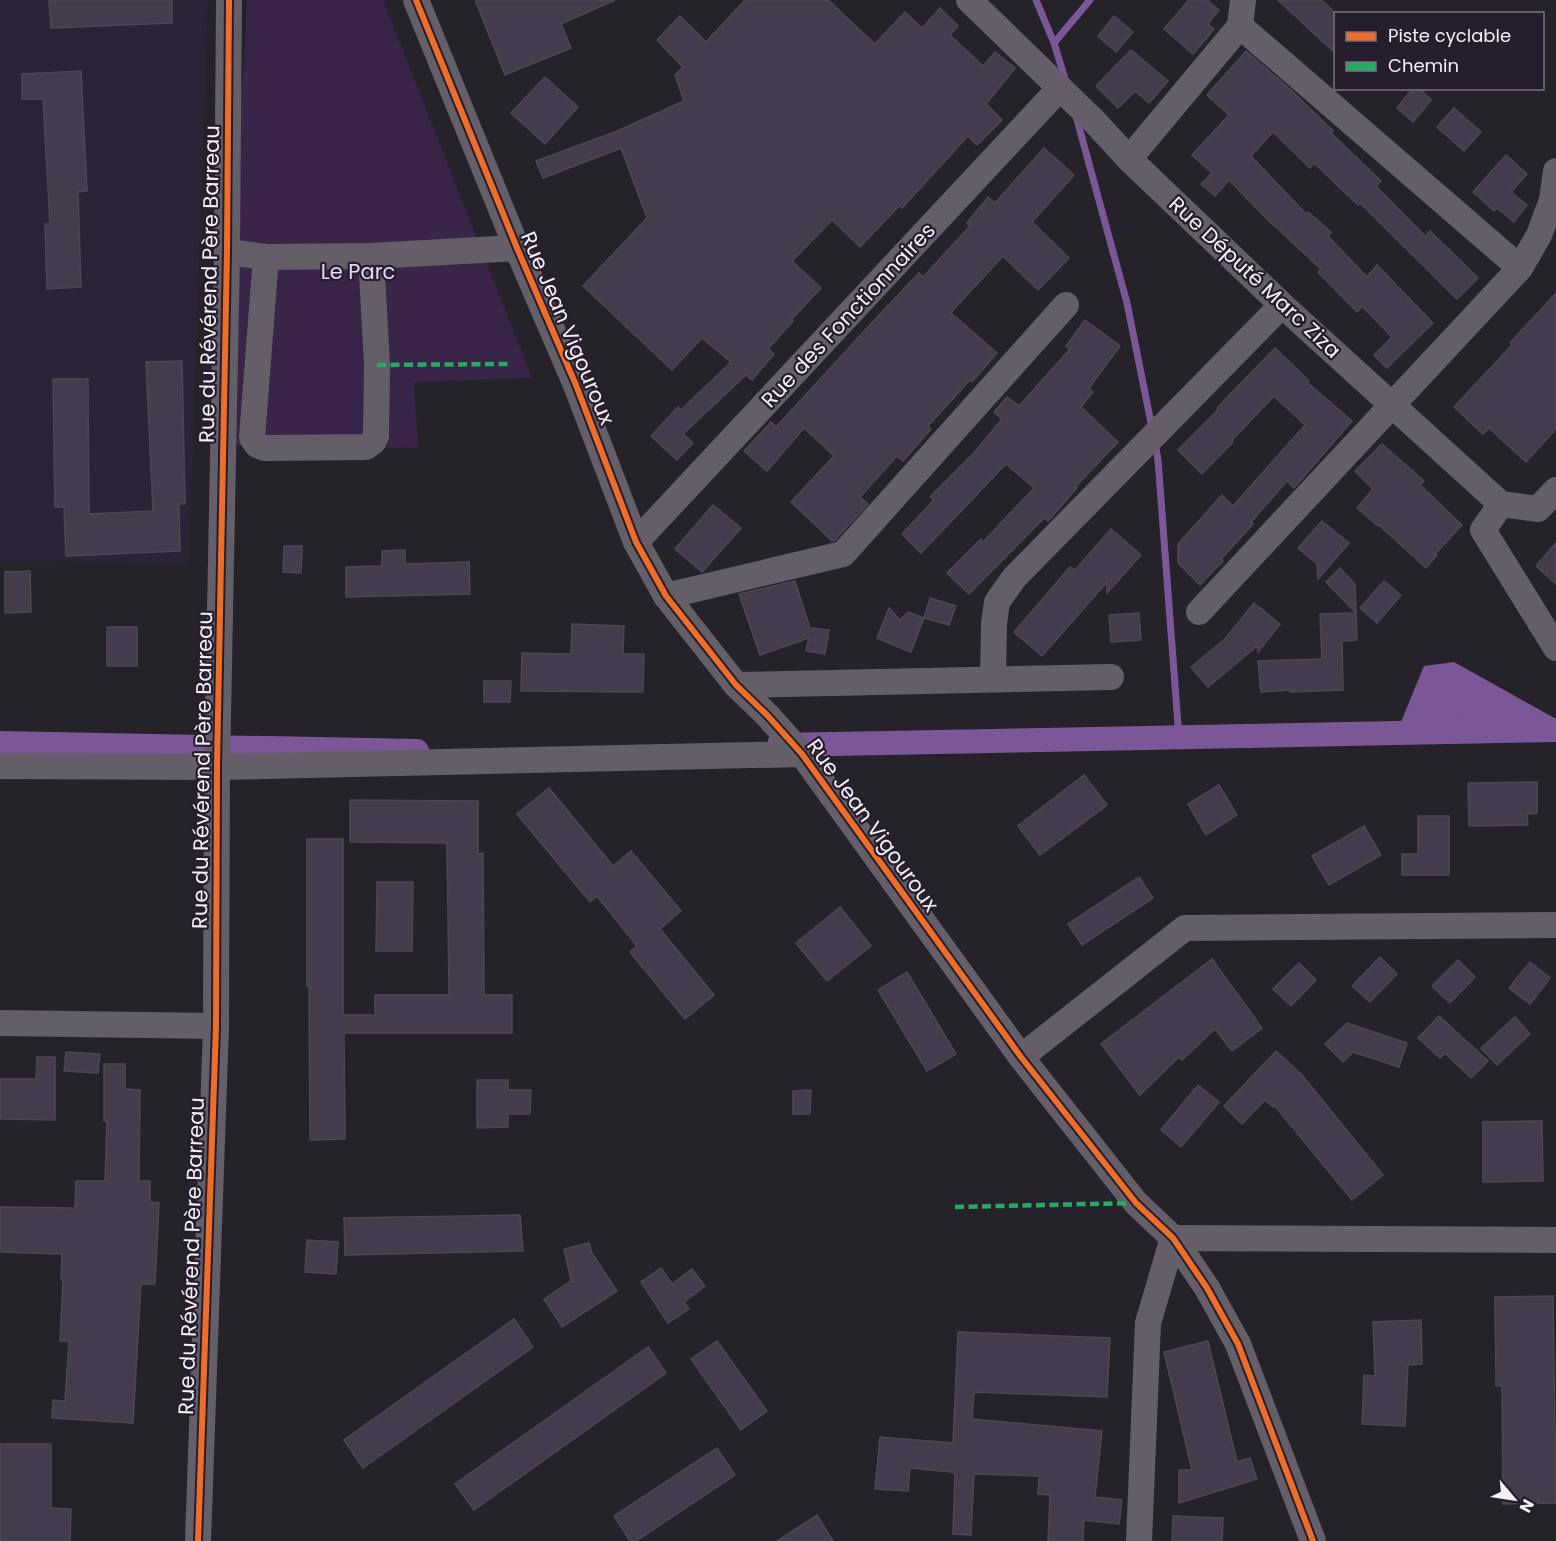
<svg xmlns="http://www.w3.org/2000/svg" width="1556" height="1541" font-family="Poppins,sans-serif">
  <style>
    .built { fill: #2d2336 }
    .green { fill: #382547 }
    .water { fill: #7c5798 }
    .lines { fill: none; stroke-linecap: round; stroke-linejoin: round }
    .stream { stroke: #7c5798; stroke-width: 7 }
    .canal { stroke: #7c5798; stroke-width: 24 }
    .building { fill: #443b4c; stroke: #4b484f; stroke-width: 1.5 }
    .minor { stroke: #645e69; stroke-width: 26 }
    .quiet { stroke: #26ab63; stroke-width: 4.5; stroke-dasharray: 9 4.5; stroke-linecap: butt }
    .cycleway-casing { stroke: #261e2d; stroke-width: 10 }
    .cycleway { stroke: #ee6e29; stroke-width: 6 }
    .labels { text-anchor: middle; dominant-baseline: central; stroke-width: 4.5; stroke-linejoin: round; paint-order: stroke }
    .park-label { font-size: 21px; fill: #e8d3fb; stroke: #261e2d }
    .street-label { font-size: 21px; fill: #f5f0fa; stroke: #261e2d }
  </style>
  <rect width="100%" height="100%" fill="#26222a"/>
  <polygon class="built" points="0,0 208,0 189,564 0,561"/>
  <polygon class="green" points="247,0 383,0 532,378 414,382 418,448 224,445"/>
  <polygon class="water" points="1454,662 1556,719 1556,722 1398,729 1424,666"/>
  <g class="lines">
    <g class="stream">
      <polyline points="1036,0 1054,43"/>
      <polyline points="1066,82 1054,43 1090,0"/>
      <polyline points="1076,116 1127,303 1152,428"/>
      <polyline points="1155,442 1158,460 1179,738"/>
    </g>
    <g class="canal">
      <polyline points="0,743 417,751"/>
      <polyline points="779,745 1556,730"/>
    </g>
  </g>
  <g class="building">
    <polygon points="49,0 172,0 172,23 51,28"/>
    <polygon points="475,0 615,0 561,24 571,48 505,75"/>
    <polygon points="745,0 828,0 875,44 905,12 922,28 940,8 958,26 950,35 983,66 995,52 1015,68 986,104 1002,120 977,145 968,136 902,208 900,205 860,247 832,220 792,261 821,288 791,320 793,321 768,349 774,354 752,380 746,375 683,434 693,443 677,460 651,436 678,407 681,410 731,362 702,338 672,370 583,286 647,218 621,148 543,178 536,161 615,132 684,101 675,75 683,67 657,40 680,16 706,42"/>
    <polygon points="1189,0 1207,0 1219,10 1208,24 1214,29 1193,54 1164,29"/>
    <polygon points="1278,0 1321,0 1335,13 1335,53"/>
    <polygon points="1114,16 1133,32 1116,52 1098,36"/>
    <polygon points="1131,50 1168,81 1149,103 1135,91 1118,108 1096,86"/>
    <polygon points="1246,51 1291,90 1333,131 1331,133 1381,181 1376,186 1425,236 1430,231 1478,278 1457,299 1360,203 1358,205 1314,163 1310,168 1273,132 1251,156 1306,214 1308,212 1331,232 1328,236 1367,277 1377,265 1433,323 1387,368 1374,355 1392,337 1362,306 1357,312 1318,272 1321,269 1268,220 1229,180 1215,196 1201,184 1212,173 1192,155 1229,115 1207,95"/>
    <polygon points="81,71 87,191 78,192 81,287 47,289 45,224 50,224 43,99 22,99 22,74"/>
    <polygon points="545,77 578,107 545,144 511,113"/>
    <polygon points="1413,88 1419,88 1431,100 1413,122 1397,108"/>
    <polygon points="1454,108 1481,132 1464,151 1437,127"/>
    <polygon points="1044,148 1074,175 1032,222 1069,258 1038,290 1003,256 955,308 951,313 997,353 972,382 970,380 928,426 931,429 903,461 897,456 860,497 868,504 835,540 832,541 791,502 834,456 804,428 767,471 744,451 771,422 776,427 880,314 919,273 923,277 970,226 967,223 988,197 995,203"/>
    <polygon points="1506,155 1527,174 1511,192 1527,205 1514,222 1497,208 1494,211 1473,192"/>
    <polygon points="1556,293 1556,429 1526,462 1489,428 1483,434 1454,407 1512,345 1510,343"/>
    <polygon points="1085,320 1120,346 1089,388 1093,392 1081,407 1118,442 1075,487 1077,488 1048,521 1044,518 969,594 947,573 981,539 983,542 1034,488 1006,464 921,553 902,534 934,500 930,497 973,454 1002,419 994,412 1007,397 1019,406 1070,349 1066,346"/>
    <polygon points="1275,348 1309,381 1308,383 1352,421 1294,488 1287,481 1251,522 1253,524 1221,559 1223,561 1200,585 1178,563 1178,544 1222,495 1233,506 1305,425 1274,396 1232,440 1233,442 1202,474 1178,450 1219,409 1217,408"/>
    <polygon points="182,361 185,504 179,504 180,551 66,556 64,507 55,507 53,379 88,379 89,514 153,511 146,362"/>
    <polygon points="1382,444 1424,481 1420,485 1462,525 1435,554 1437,555 1426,568 1379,525 1378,526 1357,508 1373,489 1355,471"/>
    <polygon points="713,505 741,528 702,572 675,549"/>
    <polygon points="1322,521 1349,543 1318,579 1317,564 1298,548"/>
    <polygon points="1111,529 1141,555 1107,593 1107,582 1042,656 1014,632 1070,567 1075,570"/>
    <polygon points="1556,543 1556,584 1536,566"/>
    <polygon points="284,546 302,546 301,573 283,572"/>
    <polygon points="405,550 405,564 469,562 470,594 346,597 346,567 382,566 382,551"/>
    <polygon points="1340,568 1355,584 1357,640 1342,641 1343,690 1290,692 1290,690 1261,692 1258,661 1322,659 1320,614 1356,613 1326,582"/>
    <polygon points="30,571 31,612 5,613 5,572"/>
    <polygon points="795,581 810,628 829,630 825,654 806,651 809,638 760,655 739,594"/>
    <polygon points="1384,581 1401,595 1377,623 1360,608"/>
    <polygon points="930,598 956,606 949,625 924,618"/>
    <polygon points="1254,603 1280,624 1258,652 1257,646 1208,687 1191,667 1225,639"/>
    <polygon points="889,608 900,620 908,612 924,618 911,652 877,638"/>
    <polygon points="1139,613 1141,640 1111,642 1109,615"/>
    <polygon points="572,624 624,626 623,654 644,654 643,692 521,691 522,653 571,654"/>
    <rect x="107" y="627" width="30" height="39"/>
    <polygon points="484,681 511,681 510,702 484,702"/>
    <polygon points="1084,775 1107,805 1040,855 1018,826"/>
    <polygon points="1537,782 1537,813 1527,814 1528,825 1469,826 1468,783"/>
    <polygon points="1219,785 1237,815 1206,835 1188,804"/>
    <polygon points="549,788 613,866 631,851 681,911 660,929 714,995 685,1019 630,952 637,946 597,896 590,902 517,814"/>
    <polygon points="350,800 478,801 478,854 483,853 484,995 512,995 512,1033 344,1033 345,1139 310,1140 309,986 307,986 307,839 343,839 343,1015 375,1015 375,995 449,995 447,843 350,842"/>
    <polygon points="1418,816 1449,816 1449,875 1402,875 1402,854 1418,854"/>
    <polygon points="1364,826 1381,855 1329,885 1312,856"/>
    <polygon points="1139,877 1153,898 1082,945 1068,924"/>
    <polygon points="377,882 413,882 412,951 376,951"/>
    <polygon points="840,907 871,946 827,981 796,943"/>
    <polygon points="1380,957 1397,974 1370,1002 1352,986"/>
    <polygon points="1212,959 1262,1028 1232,1051 1215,1029 1182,1060 1179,1057 1140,1095 1101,1044"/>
    <polygon points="1458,960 1475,977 1450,1003 1432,986"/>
    <polygon points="1530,962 1550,978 1530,1004 1509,988"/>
    <polygon points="1299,963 1316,980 1291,1006 1273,989"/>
    <polygon points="907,972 956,1054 927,1071 878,990"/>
    <polygon points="1439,1016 1488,1061 1471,1078 1445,1053 1440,1058 1418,1038"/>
    <polygon points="1515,1017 1530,1034 1497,1065 1481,1048"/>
    <polygon points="1347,1023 1407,1043 1399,1067 1353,1052 1343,1062 1325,1044"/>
    <polygon points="1276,1051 1302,1075 1383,1175 1352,1200 1274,1105 1273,1107 1265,1100 1242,1124 1224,1106"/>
    <polygon points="66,1052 100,1054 98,1073 64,1071"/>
    <polygon points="37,1057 55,1057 55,1120 0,1119 0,1079 36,1079"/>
    <polygon points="104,1064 125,1064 125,1089 140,1090 139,1181 150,1181 150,1202 159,1203 155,1284 141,1284 133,1423 52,1418 53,1400 65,1401 69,1341 60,1341 63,1280 61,1280 62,1254 0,1252 0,1207 75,1208 76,1181 105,1181 107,1121 104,1121"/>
    <polygon points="477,1080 508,1080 508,1090 531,1090 530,1114 508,1114 508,1127 477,1128"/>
    <polygon points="1198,1085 1219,1102 1181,1147 1161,1130"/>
    <polygon points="811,1090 810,1114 793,1114 793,1091"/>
    <polygon points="1542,1121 1543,1181 1483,1182 1483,1122"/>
    <polygon points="520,1215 523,1251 345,1255 344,1218"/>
    <polygon points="307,1240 338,1242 336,1274 305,1272"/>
    <polygon points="589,1243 592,1253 617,1291 562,1327 544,1299 571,1281 564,1249"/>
    <polygon points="661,1268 672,1284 692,1269 705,1286 684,1302 689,1309 668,1323 641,1282"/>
    <polygon points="1553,1296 1556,1503 1503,1504 1502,1386 1496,1386 1495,1297"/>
    <polygon points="514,1319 533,1347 363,1468 344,1440"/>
    <polygon points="1421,1320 1422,1364 1408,1365 1405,1426 1362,1424 1364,1375 1375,1376 1373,1322"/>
    <polygon points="958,1332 1110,1338 1107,1397 974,1392 972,1419 1102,1431 1095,1497 1122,1500 1119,1524 1084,1520 1083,1541 1048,1541 1050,1495 1038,1494 1039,1476 974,1474 971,1535 953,1534 955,1474 952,1472 910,1468 908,1491 875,1489 880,1437 953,1443"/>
    <polygon points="717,1341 767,1411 741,1430 691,1359"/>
    <polygon points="1208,1341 1237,1462 1250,1458 1257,1479 1179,1503 1179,1470 1192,1470 1164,1352"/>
    <polygon points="648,1347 666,1373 474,1510 455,1484"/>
    <polygon points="0,1444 51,1444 51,1508 71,1509 70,1541 0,1541"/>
    <polygon points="717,1448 735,1475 636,1541 630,1541 614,1516"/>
    <polygon points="817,1515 833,1541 777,1541"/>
    <polygon points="1173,1516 1223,1518 1222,1541 1172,1541"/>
  </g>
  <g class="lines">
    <g class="minor">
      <polyline points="416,0 517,248 576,385 636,542 666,596 736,685 767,715 802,754 1021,1057 1136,1203 1173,1238 1207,1288 1238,1344 1313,1541"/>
      <polyline points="969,0 1094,121 1129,159 1282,305 1501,504 1538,509 1556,490"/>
      <polyline points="1240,26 1243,0"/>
      <polyline points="1129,159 1240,26 1520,268"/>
      <polyline points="227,252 266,257 371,256 517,248"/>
      <polyline points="266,257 252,438 257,445 265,448 366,447 373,442 376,436 377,365 371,256"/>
      <polyline points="1501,504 1483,530 1556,648"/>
      <polyline points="636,542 1060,88"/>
      <polyline points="666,596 843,554 1066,305"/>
      <polyline points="1199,612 1520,268 1539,235 1552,200 1556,171"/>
      <polyline points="993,678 994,624 997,602 1014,578 1282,305"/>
      <polyline points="736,685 1111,677"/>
      <polyline points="0,766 217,767 802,754"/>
      <polyline points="0,1023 216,1026"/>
      <polyline points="1021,1057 1185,928 1556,925"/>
      <polyline points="198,1541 216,1026 217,767 227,252 229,0"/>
      <polyline points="1139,1541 1148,1323 1173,1238 1556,1240"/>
    </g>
    <g class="quiet">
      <polyline points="377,365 508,364"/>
      <polyline points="955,1207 1136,1203"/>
    </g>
    <defs>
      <g id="cycleway">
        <polyline points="416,0 517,248 576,385 636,542 666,596 736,685 767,715 802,754 1021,1057 1136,1203 1173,1238 1207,1288 1238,1344 1313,1541"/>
        <polyline points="198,1541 216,1026 217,767 227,252 229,0"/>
      </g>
    </defs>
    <use href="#cycleway" class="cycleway-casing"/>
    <use href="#cycleway" class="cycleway"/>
  </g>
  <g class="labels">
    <g class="park-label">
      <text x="358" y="271">Le Parc</text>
    </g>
    <g class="street-label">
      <text transform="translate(1255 277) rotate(43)">Rue Député Marc Ziza</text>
      <text transform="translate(209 284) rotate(-89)">Rue du Révérend Père Barreau</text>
      <text transform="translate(848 315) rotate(-47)">Rue des Fonctionnaires</text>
      <text transform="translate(568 328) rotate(67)">Rue Jean Vigouroux</text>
      <text transform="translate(202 770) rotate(-89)">Rue du Révérend Père Barreau</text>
      <text transform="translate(873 825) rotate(54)">Rue Jean Vigouroux</text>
      <text transform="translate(191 1256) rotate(-88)">Rue du Révérend Père Barreau</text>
    </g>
  </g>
  <rect x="1334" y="12" width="210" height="78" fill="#261e2d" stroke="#79727f" stroke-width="1.5"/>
  <rect x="1346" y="32" width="30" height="9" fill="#ee6e29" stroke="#79727f" stroke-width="1.5"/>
  <text x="1388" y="42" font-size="18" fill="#f5f0fa">Piste cyclable</text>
  <rect x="1346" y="62" width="30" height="9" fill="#26ab63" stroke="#79727f" stroke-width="1.5"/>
  <text x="1388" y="72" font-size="18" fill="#f5f0fa">Chemin</text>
  <g transform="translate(1514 1499) rotate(119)" stroke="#261e2d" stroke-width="4.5" paint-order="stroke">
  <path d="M0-4.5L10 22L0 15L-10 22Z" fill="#f5f0fa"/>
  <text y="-9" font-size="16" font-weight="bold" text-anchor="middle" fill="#f5f0fa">N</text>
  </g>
</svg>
